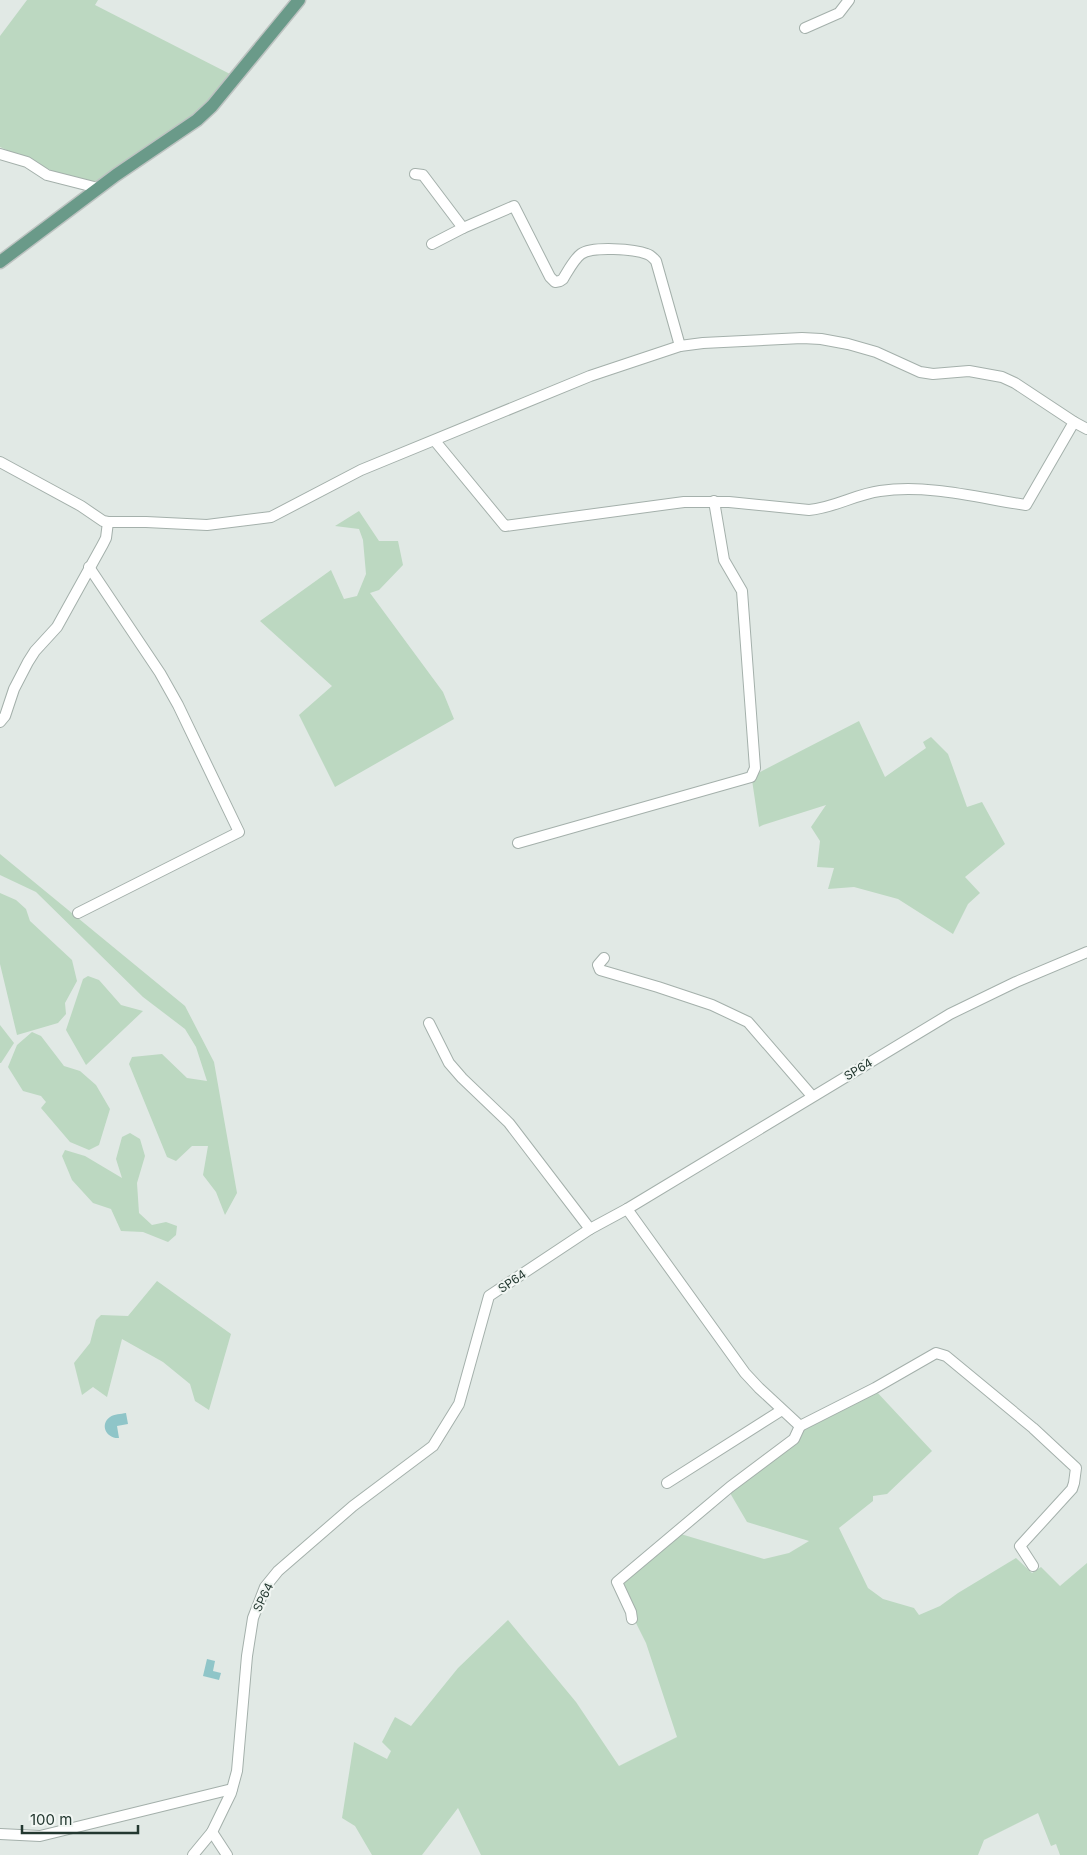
<svg xmlns="http://www.w3.org/2000/svg" width="1087" height="1855" font-family="Inter,sans-serif">
  <style>
    .green { fill: #bcd8c1 }
    .water { fill: #8fc5c8 }
    .lines { fill: none; stroke-linecap: round; stroke-linejoin: round }
    .minor-casing { stroke: #a4b0ab; stroke-width: 12 }
    .major-casing { stroke: #bdc3c1; stroke-width: 15 }
    .minor { stroke: #fff; stroke-width: 10 }
    .major { stroke: #6a9a89; stroke-width: 12 }
    .labels { text-anchor: middle; dominant-baseline: central; stroke-width: 4; stroke-linejoin: round; paint-order: stroke }
    .street-label { font-size: 12px; fill: #233830; stroke: #f1f6f3 }
  </style>
  <rect width="100%" height="100%" fill="#e1e9e5"/>
  <g class="green">
    <polygon points="27,0 98,0 95,5 230,74 202,110 95,184 66,177 0,147 0,36"/>
    <polygon points="359,511 379,541 398,541 403,565 379,590 370,593 443,692 454,719 335,787 299,715 332,686 260,621 331,570 344,599 357,596 366,574 363,540 359,529 335,526"/>
    <polygon points="859,721 885,777 926,748 923,742 931,737 948,754 967,807 982,802 1005,844 965,877 980,893 968,904 953,934 898,899 854,887 828,889 834,868 817,867 820,841 811,827 826,805 763,825 759,827 752,780 756,774"/>
    <polygon points="0,854 185,1006 214,1062 237,1193 225,1215 216,1192 203,1175 208,1146 192,1146 176,1161 167,1157 129,1064 132,1057 162,1054 187,1078 207,1081 196,1047 185,1029 143,997 36,892 0,875"/>
    <polygon points="0,893 16,900 26,909 30,921 72,960 77,981 65,1003 66,1014 58,1023 17,1035 0,964"/>
    <polygon points="88,976 99,980 121,1005 143,1011 86,1065 66,1030 83,979"/>
    <polygon points="0,1025 14,1043 1,1063 0,1063"/>
    <polygon points="32,1032 41,1036 64,1066 80,1071 96,1085 110,1109 99,1145 89,1150 70,1142 41,1108 46,1102 41,1096 23,1091 8,1067 17,1045"/>
    <polygon points="130,1133 140,1139 145,1156 137,1183 139,1213 152,1225 166,1222 177,1226 176,1235 168,1242 143,1232 121,1231 111,1209 93,1203 72,1180 62,1156 65,1150 85,1156 122,1178 116,1159 122,1137"/>
    <polygon points="157,1281 231,1334 209,1410 195,1401 190,1384 163,1362 122,1339 107,1397 93,1387 82,1395 74,1363 90,1343 96,1320 101,1315 128,1316"/>
    <polygon points="875,1390 932,1451 887,1494 873,1496 873,1501 839,1528 868,1588 883,1599 914,1608 919,1615 940,1606 958,1593 1016,1558 1032,1573 1041,1567 1060,1586 1087,1563 1087,1855 1060,1855 1056,1844 1051,1846 1038,1813 984,1840 978,1855 481,1855 458,1808 422,1855 372,1855 355,1826 342,1818 354,1742 387,1759 391,1751 382,1742 395,1717 411,1726 458,1668 508,1620 576,1702 619,1766 677,1737 646,1643 620,1591 620,1578 674,1532 764,1559 789,1553 809,1541 747,1522 730,1493 803,1428"/>
  </g>
  <g class="water">
    <path d="M 126,1413 L 128,1424 L 117,1426 L 119,1438 C 107,1439 99,1425 110,1417 C 114,1414 121,1414 126,1413 Z"/>
    <polygon points="207,1659 215,1661 213,1671 221,1673 219,1680 203,1676"/>
  </g>
  <g class="lines">
    <defs>
      <g id="minor">
        <polyline points="805,28 839,13 849,0"/>
        <polyline points="0,154 27,162 47,175 98,188"/>
        <polyline points="415,174 423,175 463,228"/>
        <path d="M 432,244 L 463,228 L 514,206 L 550,277 L 555,282 L 560,281 L 563,279 C 568,271 574,259 581,254 C 592,246 635,249 647,254 C 651,255 653,258 656,261 L 680,346"/>
        <path d="M 435,441 L 505,526 L 684,502 L 729,502 L 809,510 C 834,508 856,494 880,491 C 929,484 979,498 1026,505 L 1074,422"/>
        <polyline points="0,462 81,506 103,521 108,522 146,522 207,525 271,517 361,470 590,376 680,346 703,343 802,338 821,339 848,344 876,352 920,372 933,374 969,371 1002,377 1015,383 1074,422 1087,429"/>
        <polyline points="0,722 5,716 14,689 28,662 35,651 57,627 103,544 106,538 108,522"/>
        <polyline points="518,843 751,777 755,768 742,591 724,560 714,501"/>
        <polyline points="78,913 239,832 178,705 160,673 89,567"/>
        <polyline points="604,958 598,965 600,970 658,987 712,1005 748,1022 812,1096"/>
        <polyline points="429,1023 449,1063 462,1078 509,1123 590,1229"/>
        <polyline points="627,1209 745,1373 759,1388 800,1426 875,1388 936,1353 946,1356 1033,1428 1076,1468 1074,1483 1072,1489 1020,1546 1033,1566"/>
        <polyline points="667,1483 782,1410"/>
        <polyline points="632,1619 631,1612 617,1582 730,1487 794,1439 800,1426"/>
        <polyline points="212,1832 227,1855"/>
        <polyline points="0,1834 40,1836 232,1789"/>
        <polyline points="193,1855 212,1832 231,1793 237,1771 247,1656 253,1618 265,1587 278,1571 353,1506 433,1446 459,1404 489,1296 590,1229 627,1209 950,1014 1016,982 1087,952"/>
      </g>
      <polyline id="major" points="0,262 116,175 197,120 212,106 299,0"/>
    </defs>
    <use href="#minor" class="minor-casing"/>
    <use href="#major" class="major-casing"/>
    <use href="#minor" class="minor"/>
    <use href="#major" class="major"/>
  </g>
  <g class="labels">
    <g class="street-label">
      <text transform="translate(858 1069) rotate(-31)">SP64</text>
      <text transform="translate(512 1281) rotate(-34)">SP64</text>
      <text transform="translate(263 1597) rotate(-64)">SP64</text>
    </g>
  </g>
  <path d="M22 1825v8h116v-8" fill="none" stroke="#233830" stroke-width="2.5"/>
  <text x="30" y="1825" font-size="15" fill="#233830" stroke="#f1f6f3" stroke-width="4" paint-order="stroke">100 m</text>
</svg>
